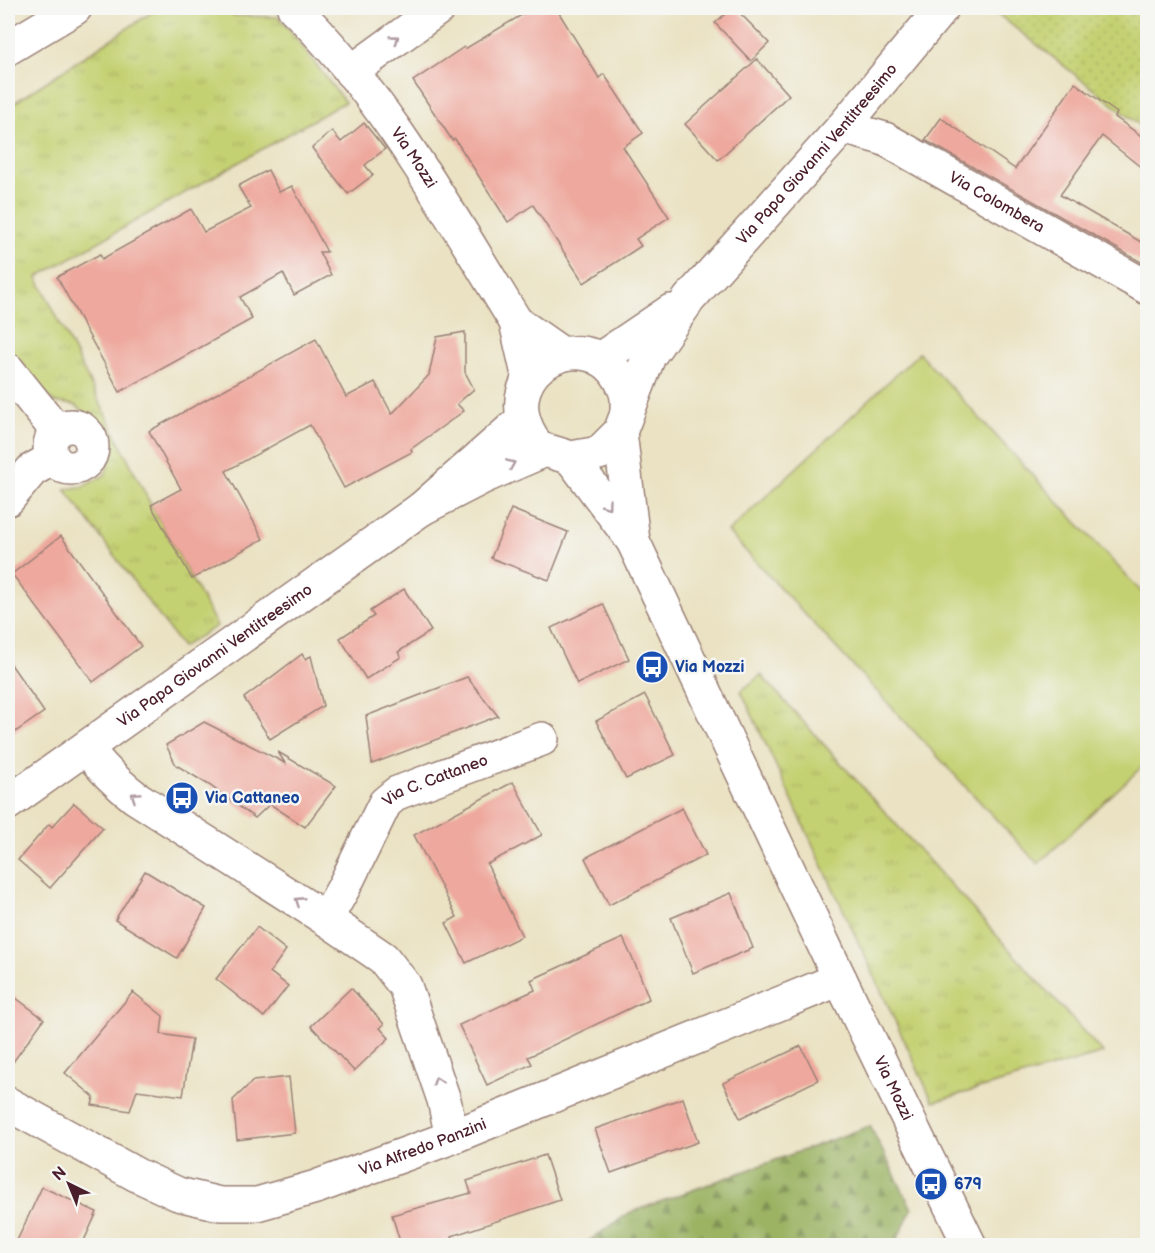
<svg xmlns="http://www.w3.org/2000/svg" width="1155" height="1253" font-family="'Balsamiq Sans',sans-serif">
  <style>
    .grass { fill: url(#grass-dots); stroke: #87784e; stroke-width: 1.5 }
    .forest { fill: url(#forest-firs); stroke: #726948; stroke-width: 1.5 }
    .park { fill: url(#park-tufts); stroke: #87784e; stroke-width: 1.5 }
    .garden { fill: #c4d172; stroke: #87784e; stroke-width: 1.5 }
    .building { fill: #eea89d }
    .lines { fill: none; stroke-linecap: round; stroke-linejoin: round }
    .minor-casing { stroke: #9a8076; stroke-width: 36 }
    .minor { stroke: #fff; stroke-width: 33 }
    .oneway { stroke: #ae9aa0 }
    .labels { text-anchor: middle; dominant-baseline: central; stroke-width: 5; stroke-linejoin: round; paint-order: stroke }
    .street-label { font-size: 16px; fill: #4a1f2b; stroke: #f6f6f2 }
    .transit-label { font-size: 16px; font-weight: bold; fill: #164399; stroke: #f6f6f2; text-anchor: start }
  </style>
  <defs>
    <pattern id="grass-dots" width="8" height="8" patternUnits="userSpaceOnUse" patternTransform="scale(1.5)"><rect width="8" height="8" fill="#c4d172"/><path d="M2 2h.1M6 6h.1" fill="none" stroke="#aab363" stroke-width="1.8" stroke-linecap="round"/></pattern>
    <pattern id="forest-firs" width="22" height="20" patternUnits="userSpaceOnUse" patternTransform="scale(1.5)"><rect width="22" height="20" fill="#9bb364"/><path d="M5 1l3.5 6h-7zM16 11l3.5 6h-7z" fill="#809153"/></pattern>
    <pattern id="park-tufts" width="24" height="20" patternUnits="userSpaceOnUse" patternTransform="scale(1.5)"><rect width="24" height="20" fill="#c4d172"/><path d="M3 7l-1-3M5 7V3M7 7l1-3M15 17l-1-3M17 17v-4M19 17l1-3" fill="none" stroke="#aab363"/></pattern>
  </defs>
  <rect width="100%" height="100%" fill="#f6f6f2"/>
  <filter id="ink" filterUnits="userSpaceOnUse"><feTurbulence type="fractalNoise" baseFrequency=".0167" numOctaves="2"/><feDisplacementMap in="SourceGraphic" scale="12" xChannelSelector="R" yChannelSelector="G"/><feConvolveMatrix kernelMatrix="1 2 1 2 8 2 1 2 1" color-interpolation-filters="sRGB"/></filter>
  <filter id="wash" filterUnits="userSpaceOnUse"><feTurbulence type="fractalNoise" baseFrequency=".008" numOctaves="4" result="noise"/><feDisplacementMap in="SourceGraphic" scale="24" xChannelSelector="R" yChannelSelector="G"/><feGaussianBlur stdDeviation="1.35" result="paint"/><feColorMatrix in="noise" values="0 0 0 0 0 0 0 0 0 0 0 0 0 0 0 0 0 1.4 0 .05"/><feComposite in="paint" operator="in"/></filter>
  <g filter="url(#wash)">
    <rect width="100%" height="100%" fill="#eae2c2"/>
    <polygon class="grass" points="990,8 1147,8 1147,131"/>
    <polygon class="forest" points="870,1126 912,1209 894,1245 583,1245 629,1213"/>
    <g class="park">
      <polygon points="158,8 220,8 235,16 279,17 345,102 37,277 151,505 217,626 182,647 65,489 84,486 105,475 110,459 105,437 85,413 75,405 53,402 8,348 8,107"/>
      <polygon points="761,675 1103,1053 933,1102 741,691"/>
    </g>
    <polygon class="garden" points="919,353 1147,598 1147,762 1038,864 728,532"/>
    <g id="blocks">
      <g class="building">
        <polygon points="533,8 556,8 599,78 604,74 643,133 623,147 669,217 636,239 641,246 584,283 533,205 508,222 455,139 452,140 413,81 464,47 465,49"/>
        <polygon points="732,8 735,8 769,43 751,61 715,23"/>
        <polygon points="757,59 789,95 718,160 685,124"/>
        <polygon points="1075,83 1117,113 1115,117 1148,141 1148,173 1102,136 1060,195 1148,246 1148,266 925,140 941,118 1015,169"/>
        <polygon points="364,123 385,149 365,165 373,175 348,194 312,148 332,131 341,142"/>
        <polygon points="268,170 279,192 292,186 327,252 319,252 331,275 294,295 283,273 240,297 252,319 120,392 57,277 100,254 102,259 191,209 204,232 251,208 238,186"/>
        <polygon points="465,332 465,372 474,389 457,404 464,411 411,449 412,452 344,488 310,425 226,471 263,539 192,579 151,505 181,489 149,431 316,339 346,397 375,382 392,414 429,375 437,337"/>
        <polygon points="511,509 568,532 549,580 491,558"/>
        <polygon points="61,536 141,646 93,682 12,574"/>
        <polygon points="404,589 431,631 398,652 401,657 366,679 340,638 374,616 370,611"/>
        <polygon points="603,604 629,659 577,684 551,628"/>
        <polygon points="302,654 305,659 311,656 323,706 270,739 244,698"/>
        <polygon points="8,660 44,712 8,737"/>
        <polygon points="467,677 498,716 372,764 366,716"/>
        <polygon points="645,695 675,755 626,779 596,721"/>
        <polygon points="204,722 285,763 278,752 336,786 305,827 270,804 255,818 209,785 176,765 166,745"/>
        <polygon points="513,782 542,835 487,864 522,936 466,963 446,923 457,917 414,835"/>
        <polygon points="74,803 103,828 50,888 18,860 49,824 52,827"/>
        <polygon points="682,808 706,855 609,905 585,858"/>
        <polygon points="145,871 206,908 177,958 115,920"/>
        <polygon points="731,893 753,948 693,973 671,918"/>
        <polygon points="257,927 286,950 270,972 288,986 264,1017 216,979"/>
        <polygon points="623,938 640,975 649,999 528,1057 532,1064 487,1085 459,1025 535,990 531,980"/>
        <polygon points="351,988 384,1024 380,1028 389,1038 354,1071 311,1026"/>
        <polygon points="8,992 44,1019 8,1069"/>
        <polygon points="133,992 163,1016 161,1034 192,1039 183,1096 137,1090 130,1111 92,1105 94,1097 65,1073"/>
        <polygon points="801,1046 818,1080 740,1118 723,1083"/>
        <polygon points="289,1077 295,1133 237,1140 233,1100 253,1081"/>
        <polygon points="683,1098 698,1142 611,1173 595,1129"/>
        <polygon points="545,1155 560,1200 452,1236 454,1245 401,1245 392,1215 471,1193 467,1181"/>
        <polygon points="42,1187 97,1212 82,1245 15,1245"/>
      </g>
    </g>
  </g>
  <g filter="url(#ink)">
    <use href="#blocks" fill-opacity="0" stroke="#9a8076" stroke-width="1.5"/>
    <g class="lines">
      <defs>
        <g id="minor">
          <path id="s1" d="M 294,8 C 386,98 449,214 516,322"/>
          <polyline points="8,48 75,8"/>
          <polyline points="351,72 439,8"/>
          <path id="s2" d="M 843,127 L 885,139 L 1148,288"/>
          <polyline points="600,359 671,311"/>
          <polyline points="8,370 57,431"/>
          <polyline points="529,379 516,322 562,354"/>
          <circle cx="71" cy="447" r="21"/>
          <path d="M 532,438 C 488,367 597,314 625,390 C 628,397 627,406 627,413"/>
          <polyline points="571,458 633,541 620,432"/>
          <polyline points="8,499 32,470 53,458"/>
          <path id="s3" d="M 421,509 L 483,477 L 545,450 L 571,458 L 599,453 L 620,432 L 649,356 L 689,299 L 843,127 L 942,8"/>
          <path id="s4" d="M 633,541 L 840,979 L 970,1246"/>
          <path d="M 86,748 C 101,767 115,782 135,797 L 326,919 L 383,958 L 405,986 L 444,1100 L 452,1137"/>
          <path id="s5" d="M 8,803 L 421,509 L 523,419"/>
          <path id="s6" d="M 326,919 L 344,887 L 385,803 L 397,793 L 542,739"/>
          <path id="s7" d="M 8,1104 L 137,1175 L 178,1194 L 220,1204 L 257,1204 L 316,1187 L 452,1137 L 840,979"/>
        </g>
      </defs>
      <use href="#minor" class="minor-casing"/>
      <use href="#minor" class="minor"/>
    </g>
    <defs><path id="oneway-chevron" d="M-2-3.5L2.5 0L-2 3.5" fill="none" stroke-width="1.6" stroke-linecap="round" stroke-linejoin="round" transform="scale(1.5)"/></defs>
    <g class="oneway">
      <use href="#oneway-chevron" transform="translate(395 39) rotate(-36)"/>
      <use href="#oneway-chevron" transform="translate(511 464) rotate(-23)"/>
      <use href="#oneway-chevron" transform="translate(607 505) rotate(54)"/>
      <use href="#oneway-chevron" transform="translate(135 796) rotate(-146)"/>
      <use href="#oneway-chevron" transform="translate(299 901) rotate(-147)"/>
      <use href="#oneway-chevron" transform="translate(437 1081) rotate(-108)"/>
    </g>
  </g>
  <defs>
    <symbol id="bus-disc" viewBox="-11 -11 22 22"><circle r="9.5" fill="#1a4fb4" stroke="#f6f6f2"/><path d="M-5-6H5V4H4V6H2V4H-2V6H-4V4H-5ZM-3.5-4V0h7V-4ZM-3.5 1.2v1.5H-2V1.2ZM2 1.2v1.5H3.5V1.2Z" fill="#fff"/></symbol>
  </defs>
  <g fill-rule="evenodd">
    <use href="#bus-disc" x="633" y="648" width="38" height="38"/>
    <use href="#bus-disc" x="163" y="779" width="38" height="38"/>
    <use href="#bus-disc" x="912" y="1165" width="38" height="38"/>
  </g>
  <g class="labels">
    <g class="street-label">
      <text stroke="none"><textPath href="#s3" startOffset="567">Via Papa Giovanni Ventitreesimo</textPath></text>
      <text stroke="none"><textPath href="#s1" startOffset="192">Via Mozzi</textPath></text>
      <text stroke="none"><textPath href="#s2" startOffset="172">Via Colombera</textPath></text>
      <text stroke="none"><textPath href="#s5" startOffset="254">Via Papa Giovanni Ventitreesimo</textPath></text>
      <text stroke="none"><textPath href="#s6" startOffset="186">Via C. Cattaneo</textPath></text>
      <text stroke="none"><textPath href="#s4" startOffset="606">Via Mozzi</textPath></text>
      <text stroke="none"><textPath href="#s7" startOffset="448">Via Alfredo Panzini</textPath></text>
    </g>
    <g class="transit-label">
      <text x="675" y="667">Via Mozzi</text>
      <text x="205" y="798">Via Cattaneo</text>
      <text x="954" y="1184">679</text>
    </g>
  </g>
  <rect width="1155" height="1253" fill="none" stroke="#f6f6f2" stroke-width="30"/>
  <g transform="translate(69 1184) rotate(317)" stroke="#f6f6f2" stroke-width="4.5" paint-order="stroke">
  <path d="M0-4.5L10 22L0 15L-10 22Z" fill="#4a1f2b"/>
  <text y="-9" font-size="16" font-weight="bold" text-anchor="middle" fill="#4a1f2b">N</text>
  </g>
</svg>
